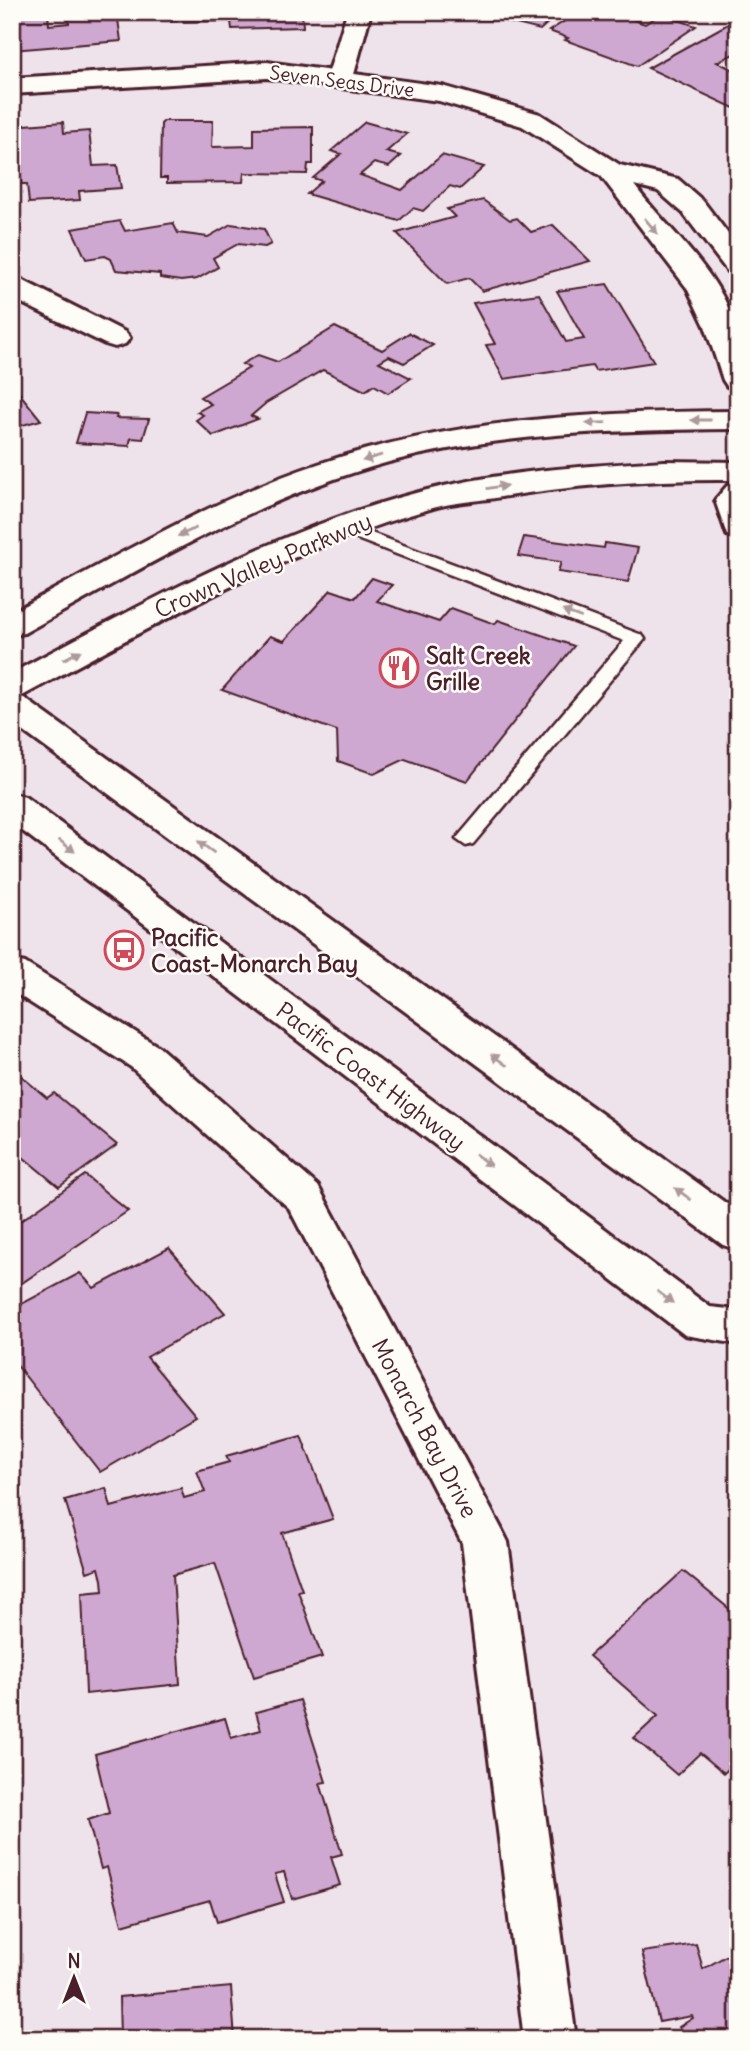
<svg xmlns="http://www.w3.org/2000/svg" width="750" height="2051" font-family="Delius,sans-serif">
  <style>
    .building { fill: #cea8d0; stroke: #4a1f2b; stroke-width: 2 }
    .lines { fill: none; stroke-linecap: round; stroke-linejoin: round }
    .lane-casing { stroke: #4a1f2b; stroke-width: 5 }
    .street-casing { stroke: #4a1f2b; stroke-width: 6 }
    .secondary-casing { stroke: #4a1f2b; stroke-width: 6 }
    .primary-casing { stroke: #4a1f2b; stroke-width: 6 }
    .highway-casing { stroke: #4a1f2b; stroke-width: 6 }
    .lane { fill: #fdfcf7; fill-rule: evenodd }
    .street { fill: #fdfcf7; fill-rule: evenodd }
    .secondary { fill: #fdfcf7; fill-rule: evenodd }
    .primary { fill: #fdfcf7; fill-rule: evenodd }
    .highway { fill: #fdfcf7; fill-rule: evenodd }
    .oneway { fill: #ac999b }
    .labels { text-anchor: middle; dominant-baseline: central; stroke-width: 5; stroke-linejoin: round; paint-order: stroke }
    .far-street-label { font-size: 19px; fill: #4a1f2b; stroke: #fdfcf7 }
    .street-label { font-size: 23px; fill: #4a1f2b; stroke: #fdfcf7 }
    .poi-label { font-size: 23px; font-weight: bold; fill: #4a1f2b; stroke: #fdfcf7; text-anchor: start }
  </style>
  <rect width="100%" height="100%" fill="#efe3eb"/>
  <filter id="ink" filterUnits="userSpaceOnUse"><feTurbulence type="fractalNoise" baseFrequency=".0143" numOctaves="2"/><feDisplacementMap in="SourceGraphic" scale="14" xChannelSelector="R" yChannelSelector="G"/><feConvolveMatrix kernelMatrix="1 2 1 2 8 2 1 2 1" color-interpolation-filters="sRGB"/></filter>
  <g filter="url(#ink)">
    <g class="building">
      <polygon points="12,12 53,12 48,14 49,25 69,23 68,12 117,12 121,41 12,50"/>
      <polygon points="171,12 302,12 303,27 232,29 231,21 171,22"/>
      <polygon points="429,12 560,12 540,30 500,20 429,18"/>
      <polygon points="579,12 629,12 623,16 645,24 661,14 696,26 637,66 565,40 568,38 549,31"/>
      <polygon points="737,19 738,52 717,62 738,72 738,110 648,68"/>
      <polygon points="164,121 213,121 212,147 254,146 254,128 313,127 313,164 308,164 307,174 244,173 243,182 167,183 167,178 160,178 161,124"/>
      <polygon points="63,122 64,133 89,131 93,166 117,165 121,188 79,191 80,200 29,203 27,184 21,184 17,154 14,154 12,126"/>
      <polygon points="365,122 407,134 386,152 401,156 389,167 374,163 360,175 402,190 442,155 484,167 460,189 450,186 423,211 413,208 399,221 307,194 322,181 313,178 341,154 331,151"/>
      <polygon points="483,200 510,220 517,218 531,232 553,225 590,261 482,291 469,278 447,284 397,233 455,217 447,209"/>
      <polygon points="120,221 125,231 173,223 178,233 208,237 231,224 264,229 271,244 265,247 238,244 213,258 218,267 197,279 181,281 160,278 160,274 116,270 111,259 105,256 86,259 72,229"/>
      <polygon points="607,284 654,362 595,371 592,366 504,379 486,345 495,344 473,303 539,294 566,342 584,339 557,291"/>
      <polygon points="335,327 382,350 409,333 433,345 404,363 389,356 379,362 411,378 388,393 374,385 365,391 323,370 266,403 251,416 258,419 213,436 196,420 203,415 197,412 211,404 200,397 249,368 242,364 258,355 278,362"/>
      <polygon points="12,384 41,420 12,428"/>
      <polygon points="85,413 117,415 116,418 149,419 143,439 131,438 129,446 76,443"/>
      <polygon points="524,537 604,548 605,543 638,548 628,582 558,572 561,562 518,556"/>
      <polygon points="372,578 392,585 377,601 439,622 451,608 495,624 498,620 574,646 467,781 405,759 374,774 338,761 337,731 222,690 270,636 284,641 331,590 355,598"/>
      <polygon points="20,1075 47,1098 54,1093 117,1145 59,1187 12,1148 12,1081"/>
      <polygon points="85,1175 128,1211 19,1285 12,1282 12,1227"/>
      <polygon points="169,1248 225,1313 147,1357 196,1416 100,1472 12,1359 12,1309 80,1273 94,1288"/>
      <polygon points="301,1435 333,1519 282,1533 302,1590 298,1591 322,1657 254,1677 215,1563 173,1575 180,1684 86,1694 82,1593 103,1591 102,1580 99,1568 87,1572 65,1500 106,1488 111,1507 181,1488 184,1498 205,1492 197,1471 229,1462 226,1456"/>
      <polygon points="683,1571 738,1616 738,1760 724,1773 700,1753 677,1775 634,1738 658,1716 589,1656"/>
      <polygon points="300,1700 326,1782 320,1783 342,1854 331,1857 340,1885 292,1899 284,1872 275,1874 284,1902 217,1922 210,1900 122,1925 107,1867 101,1869 88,1820 109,1813 95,1754 225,1718 231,1738 261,1730 256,1712"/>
      <polygon points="696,1944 703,1969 738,1949 738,2039 687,2039 679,2027 693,2018 692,2016 659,2022 642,1952"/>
      <polygon points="231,1987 235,2039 120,2039 119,1997"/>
    </g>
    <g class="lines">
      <defs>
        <polygon id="lane" points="342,522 642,635 645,639 473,844 466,846 456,839 624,641 336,531 333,527"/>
        <g id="street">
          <polygon points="347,12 371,12 353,78 349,83 331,83 327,78"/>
          <polygon points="12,275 125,332 130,338 125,344 115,347 105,344 24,304 12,296"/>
          <polygon points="12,960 25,963 159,1047 318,1186 501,1528 508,1542 576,2039 524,2039 462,1543 289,1208 131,1067 12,991"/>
        </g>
        <g id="secondary">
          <path d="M 267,62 L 442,86 L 540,114 L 620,165 L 678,179 L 703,201 L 738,247 L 738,274 L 728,272 L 683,213 L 658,191 L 634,185 C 668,231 725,275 737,335 C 741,351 738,372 738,389 L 727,386 L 723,380 L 705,326 L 687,288 L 601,176 L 522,126 L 439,101 L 267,78 L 12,94 L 12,78 Z"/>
          <polygon points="738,484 738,538 727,535 715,500 727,486"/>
        </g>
        <g id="primary">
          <path d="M 738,411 L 738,429 C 621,430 503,432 389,462 C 259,497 141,569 24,633 L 12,636 L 12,612 C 112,559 210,500 318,464 C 454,418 595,412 738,411 Z"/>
          <path d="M 664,461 L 738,462 L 738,480 C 657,479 580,484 501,497 C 478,501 454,502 433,508 C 287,549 156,624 24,695 L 12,698 L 12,673 C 144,603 277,529 423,491 C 501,471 584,466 664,461 Z"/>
        </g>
        <g id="highway">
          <polygon points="12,695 24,698 738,1212 738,1250 723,1245 12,723"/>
          <polygon points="12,793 25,797 710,1307 738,1310 738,1344 685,1335 12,823"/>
        </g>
      </defs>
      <use href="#lane" class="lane-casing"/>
      <use href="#street" class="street-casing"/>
      <use href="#secondary" class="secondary-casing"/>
      <use href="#primary" class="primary-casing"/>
      <use href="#highway" class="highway-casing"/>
      <use href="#lane" class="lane"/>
      <use href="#street" class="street"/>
      <use href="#secondary" class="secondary"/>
      <use href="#primary" class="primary"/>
      <use href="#highway" class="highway"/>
    </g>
    <defs><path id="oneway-solid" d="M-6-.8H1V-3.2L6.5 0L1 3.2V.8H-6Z" transform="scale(1.75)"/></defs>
    <g class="oneway">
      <use href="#oneway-solid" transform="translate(651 226) rotate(50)"/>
      <use href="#oneway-solid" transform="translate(701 420) rotate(180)"/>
      <use href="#oneway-solid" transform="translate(596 423) rotate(178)"/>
      <use href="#oneway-solid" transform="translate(372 458) rotate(163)"/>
      <use href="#oneway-solid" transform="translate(497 487) rotate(-9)"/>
      <use href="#oneway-solid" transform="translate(187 532) rotate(156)"/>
      <use href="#oneway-solid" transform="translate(572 614) rotate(-159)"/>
      <use href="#oneway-solid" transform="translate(72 655) rotate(-28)"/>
      <use href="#oneway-solid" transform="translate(67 846) rotate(37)"/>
      <use href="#oneway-solid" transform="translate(206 847) rotate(-144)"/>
      <use href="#oneway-solid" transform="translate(499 1060) rotate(-144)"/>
      <use href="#oneway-solid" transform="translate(483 1160) rotate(37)"/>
      <use href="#oneway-solid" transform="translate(683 1194) rotate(-144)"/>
      <use href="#oneway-solid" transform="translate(665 1297) rotate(37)"/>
    </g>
  </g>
  <defs>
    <symbol id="restaurant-ring" viewBox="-11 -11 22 22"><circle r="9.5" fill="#fdfcf7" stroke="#d1495b" stroke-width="1.5"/><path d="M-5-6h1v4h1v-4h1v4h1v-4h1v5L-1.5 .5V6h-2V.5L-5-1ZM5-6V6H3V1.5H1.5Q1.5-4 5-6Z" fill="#d1495b"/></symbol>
    <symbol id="bus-ring" viewBox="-11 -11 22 22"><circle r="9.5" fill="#fdfcf7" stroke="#d1495b" stroke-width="1.5"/><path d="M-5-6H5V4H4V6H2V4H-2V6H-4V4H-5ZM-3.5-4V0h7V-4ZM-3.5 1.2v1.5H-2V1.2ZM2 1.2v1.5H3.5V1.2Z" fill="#d1495b"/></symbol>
  </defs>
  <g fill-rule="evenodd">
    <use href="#restaurant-ring" x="377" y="646" width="44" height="44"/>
    <use href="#bus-ring" x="102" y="928" width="44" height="44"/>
  </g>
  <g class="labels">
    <g class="far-street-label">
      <text transform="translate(342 81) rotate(7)">Seven Seas Drive</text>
    </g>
    <g class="street-label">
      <text transform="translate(263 565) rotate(-23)">Crown Valley Parkway</text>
      <text transform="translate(371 1076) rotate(37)">Pacific Coast Highway</text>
      <text transform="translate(425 1428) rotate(62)">Monarch Bay Drive</text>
    </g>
    <g class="poi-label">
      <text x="426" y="655">Salt Creek<tspan x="426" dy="26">Grille</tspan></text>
      <text x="151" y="937">Pacific<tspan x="151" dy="26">Coast-Monarch Bay</tspan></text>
    </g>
  </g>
  <rect width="750" height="2051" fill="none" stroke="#fdfcf7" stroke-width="42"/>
  <rect x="21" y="21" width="708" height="2009" fill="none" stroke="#4a1f2b" stroke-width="2.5" filter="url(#ink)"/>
  <g transform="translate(74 1978)" stroke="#fdfcf7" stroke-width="5" paint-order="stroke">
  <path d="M0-5L12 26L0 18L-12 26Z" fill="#4a1f2b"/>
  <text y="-10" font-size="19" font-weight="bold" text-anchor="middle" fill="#4a1f2b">N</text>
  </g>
</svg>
